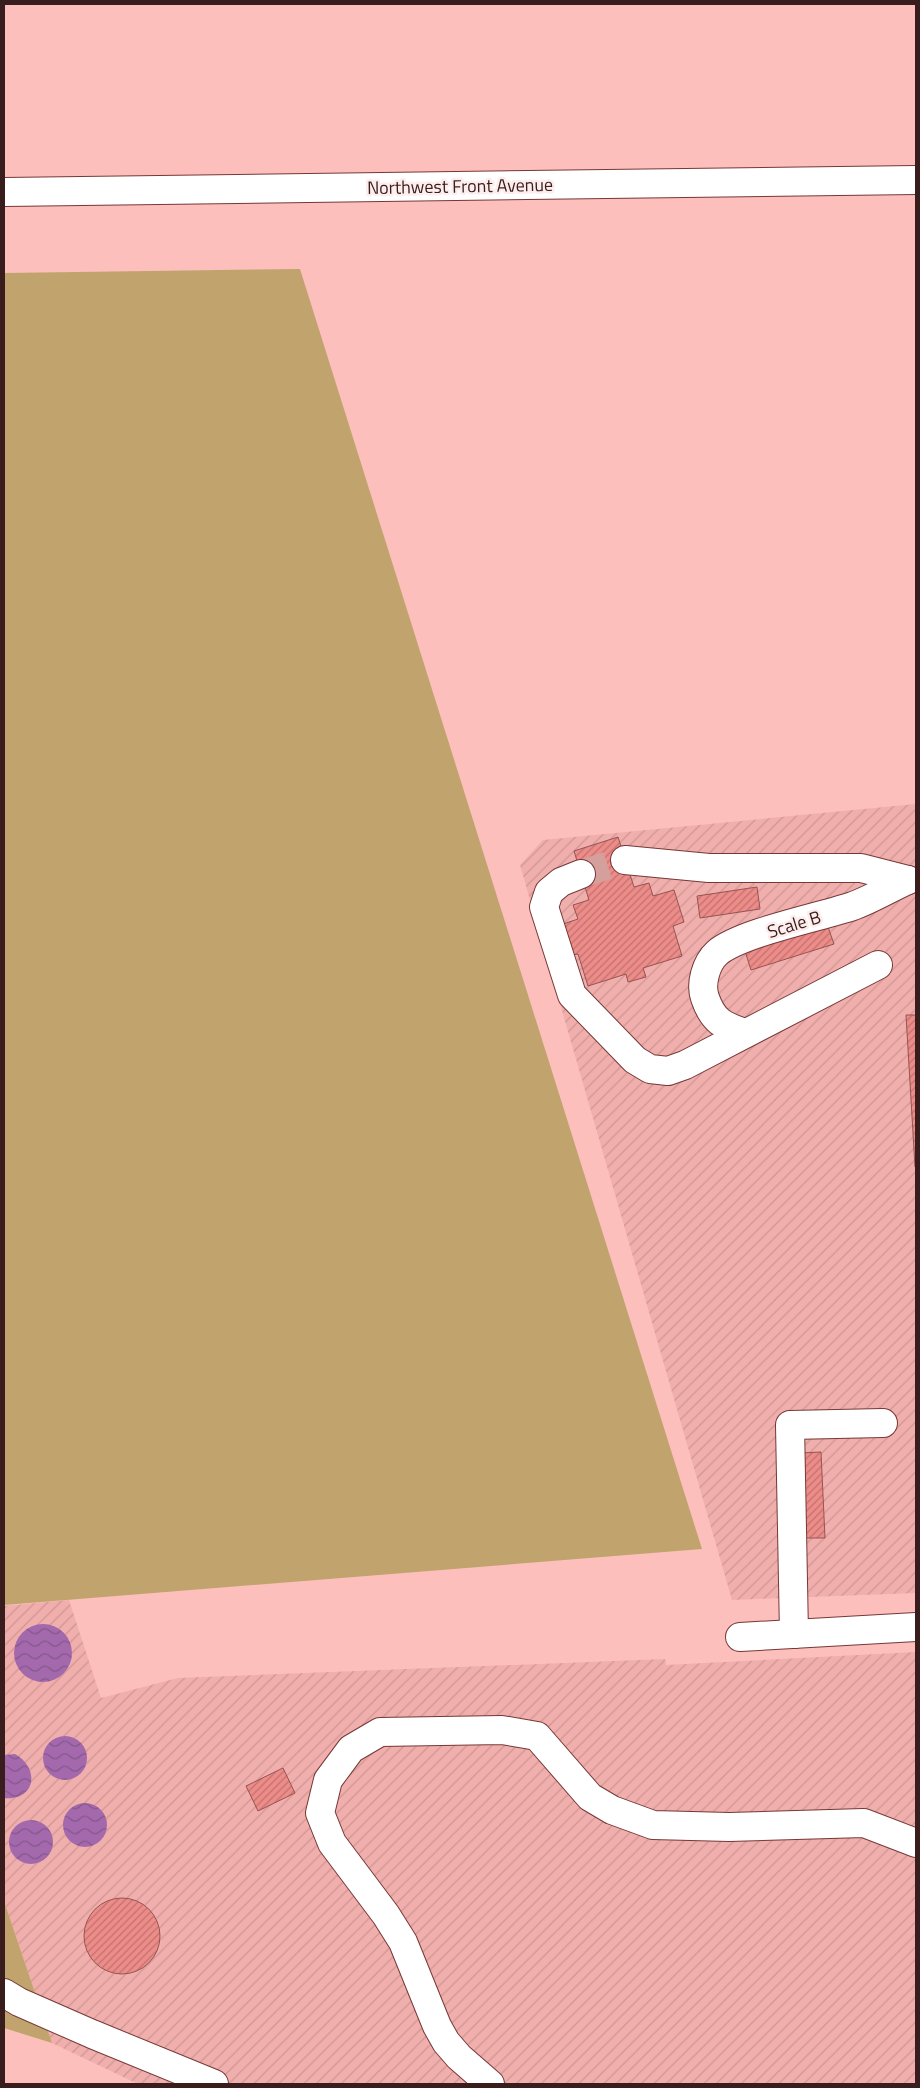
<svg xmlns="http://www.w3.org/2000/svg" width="920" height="2088" font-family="'Titillium Web',sans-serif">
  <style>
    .industrial { fill: url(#industrial-furrows) }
    .grass { fill: #c1a46d }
    .water { fill: url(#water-waves) }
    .building { fill: url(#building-hatch); stroke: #955453 }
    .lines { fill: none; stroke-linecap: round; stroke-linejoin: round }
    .minor-tunnel { stroke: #d59f9c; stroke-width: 28; stroke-dasharray: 28 14; stroke-linecap: butt }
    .minor-casing { stroke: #763837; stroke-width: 30 }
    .minor { stroke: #fff; stroke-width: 28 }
    .labels { text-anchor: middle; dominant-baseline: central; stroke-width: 5; stroke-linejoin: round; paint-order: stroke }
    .street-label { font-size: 18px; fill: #391d1c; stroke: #fdedec }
  </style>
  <defs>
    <pattern id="industrial-furrows" width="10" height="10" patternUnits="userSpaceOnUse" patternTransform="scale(1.25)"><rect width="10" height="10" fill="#f0afac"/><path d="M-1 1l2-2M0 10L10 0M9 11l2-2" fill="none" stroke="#cf9693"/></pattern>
    <pattern id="water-waves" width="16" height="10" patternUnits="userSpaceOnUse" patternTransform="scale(1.25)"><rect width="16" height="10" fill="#a369ac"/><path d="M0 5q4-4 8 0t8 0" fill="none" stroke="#86568b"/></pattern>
    <pattern id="building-hatch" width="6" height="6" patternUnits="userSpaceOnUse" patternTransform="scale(1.25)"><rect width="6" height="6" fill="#ed8c89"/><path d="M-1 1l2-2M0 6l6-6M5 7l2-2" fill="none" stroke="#c1726f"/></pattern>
  </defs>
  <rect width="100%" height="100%" fill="#fcbfbc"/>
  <g class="industrial">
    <polygon points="916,804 916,1593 732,1600 520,865 543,840"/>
    <polygon points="69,1600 101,1698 178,1678 665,1659 666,1665 916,1652 916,2084 138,2084 52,2043 4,1901 4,1606"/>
  </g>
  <g class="grass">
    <polygon points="300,269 702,1549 4,1605 4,273"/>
    <polygon points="4,1901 52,2043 4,2028"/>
  </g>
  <g class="water">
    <circle cx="43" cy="1653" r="29"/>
    <circle cx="65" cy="1758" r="22"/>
    <path d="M 15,1754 C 41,1769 35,1801 4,1798 L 4,1755 Z"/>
    <circle cx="85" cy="1825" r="22"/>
    <circle cx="31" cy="1842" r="22"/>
  </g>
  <g class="building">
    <polygon points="618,837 634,887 649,883 653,896 674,890 684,922 673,926 682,956 643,968 646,977 628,982 626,974 588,986 578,954 573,955 563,924 578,919 573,905 589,900 574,851"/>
    <polygon points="757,887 760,909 700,918 697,896"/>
    <polygon points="827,924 834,944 751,970 745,951"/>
    <polygon points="906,1015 916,1015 916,1167 915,1167"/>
    <polygon points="821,1452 825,1538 804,1538 799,1453"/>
    <polygon points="283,1768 295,1793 258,1811 246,1786"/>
    <circle cx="122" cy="1936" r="38"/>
  </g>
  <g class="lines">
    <polyline class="minor-tunnel" points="581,874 625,860"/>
    <defs>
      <g id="minor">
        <polyline points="4,192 916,180"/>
        <polyline points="625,860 709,868 861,868 908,880"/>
        <polyline points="581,874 561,882 549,892 544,907 572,995 635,1060 650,1069 668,1071 685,1065 878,965"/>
        <path d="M 745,1033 C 723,1026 713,1021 705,998 C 700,984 706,963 717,953 C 740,933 820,917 853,906 C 872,899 890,888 908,880"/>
        <polyline points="794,1634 790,1425 883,1423"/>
        <polyline points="740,1637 916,1627"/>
        <polyline points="4,1993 19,2002 92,2034 214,2084"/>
        <polyline points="490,2084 459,2057 446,2042 437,2026 403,1942 386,1915 332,1843 320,1813 328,1780 351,1749 380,1732 502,1730 537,1736 590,1797 612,1810 653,1825 729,1827 864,1823 916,1843"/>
      </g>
    </defs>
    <use href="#minor" class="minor-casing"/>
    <use href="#minor" class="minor"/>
  </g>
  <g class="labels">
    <g class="street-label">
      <text transform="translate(460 186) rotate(-1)">Northwest Front Avenue</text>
      <text transform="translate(794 924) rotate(-17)">Scale B</text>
    </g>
  </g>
  <rect width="920" height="2088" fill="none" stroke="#391d1c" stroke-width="10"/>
</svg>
